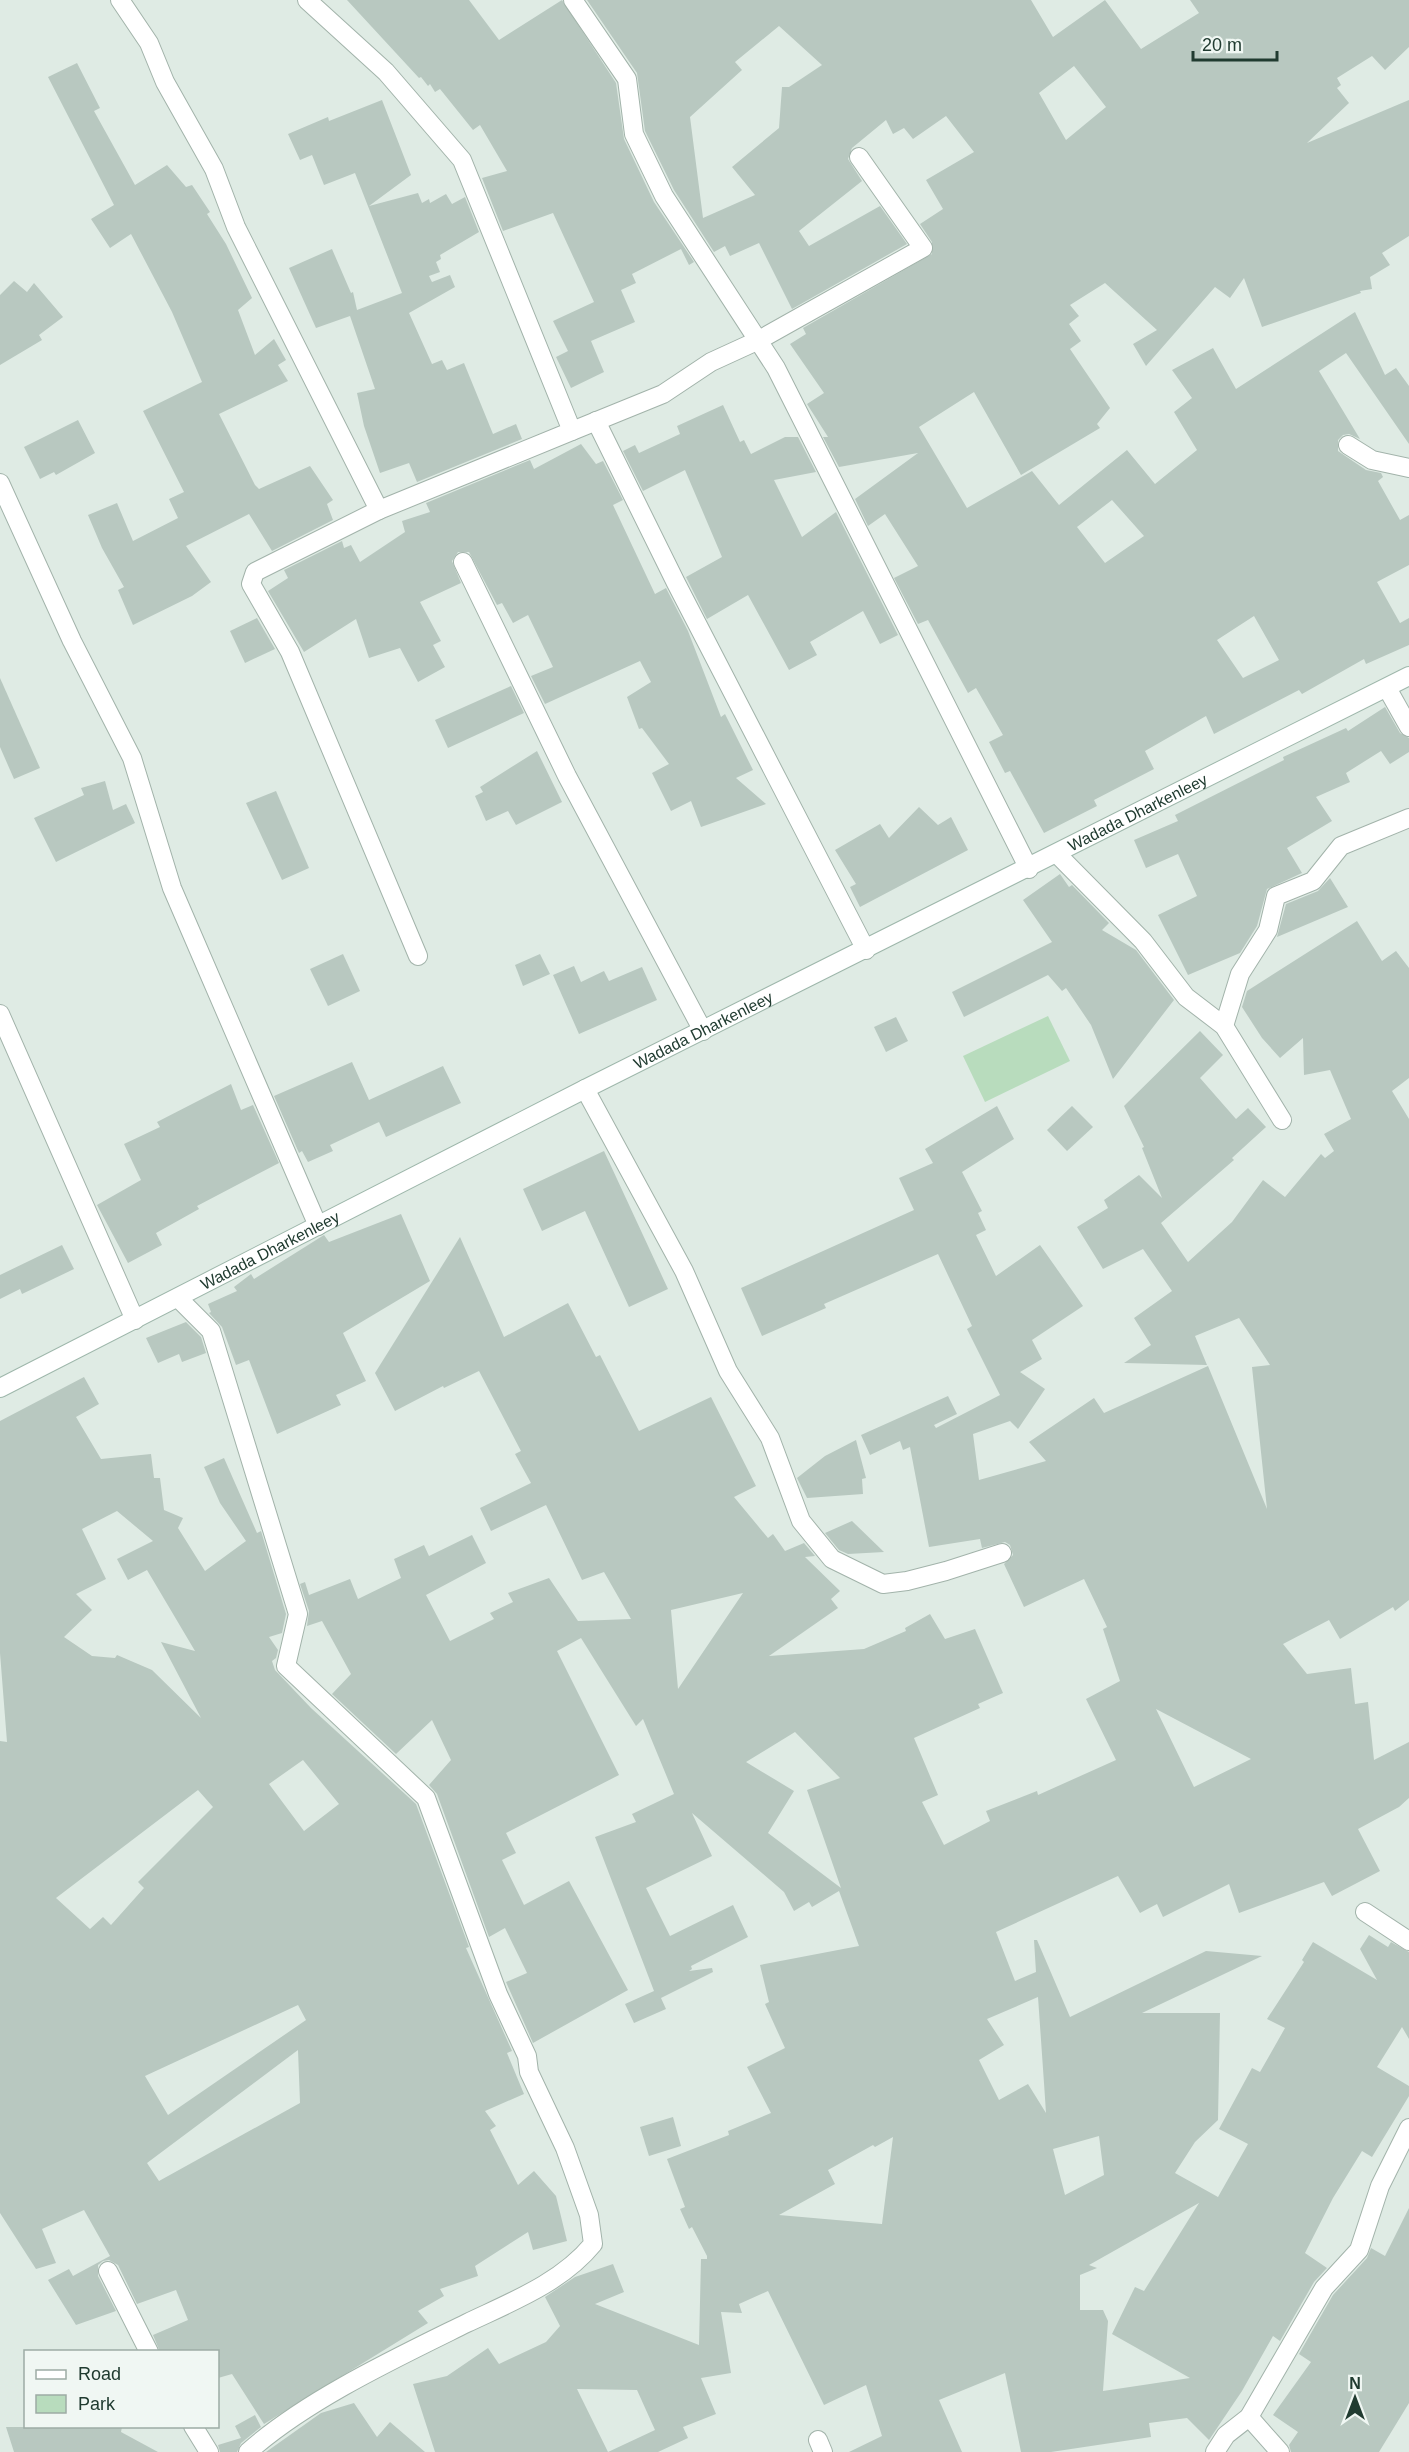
<svg xmlns="http://www.w3.org/2000/svg" width="1409" height="2452" font-family="Helvetica,sans-serif">
  <style>
    .green { fill: #b8dcbd }
    .building { fill: #b8c8c0; fill-rule: evenodd }
    .lines { fill: none; stroke-linecap: round; stroke-linejoin: round }
    .street-casing { stroke: #a2b3aa; stroke-width: 20 }
    .secondary-casing { stroke: #9eb7ab; stroke-width: 20 }
    .street { stroke: #fff; stroke-width: 18 }
    .secondary { stroke: #fff; stroke-width: 18 }
    .labels { text-anchor: middle; dominant-baseline: central; stroke-width: 6; stroke-linejoin: round; paint-order: stroke }
    .street-label { font-size: 16px; fill: #203b30; stroke: #f0f7f3 }
  </style>
  <rect width="100%" height="100%" fill="#dfebe4"/>
  <polygon class="green" points="1048,1016 1070,1061 985,1102 963,1056"/>
  <g class="building">
    <polygon points="347,0 469,0 499,40 562,0 616,83 624,139 654,202 694,262 689,265 681,249 632,274 636,283 621,290 635,322 591,341 604,372 571,388 556,357 568,351 553,321 594,302 553,213 503,231 482,178 507,171 480,125 473,130 440,89 435,92 430,84 428,86 421,77 419,78"/>
    <path d="M 587,0 L 1031,0 L 1053,37 L 1105,0 L 1141,49 L 1199,13 L 1190,0 L 1409,0 L 1409,47 L 1385,70 L 1372,56 L 1337,78 L 1341,85 L 1337,88 L 1349,103 L 1307,143 L 1409,100 L 1409,236 L 1382,253 L 1390,265 L 1370,277 L 1372,289 L 1360,291 L 1361,293 L 1262,327 L 1244,278 L 1230,298 L 1215,287 L 1146,366 L 1133,344 L 1157,330 L 1105,283 L 1070,305 L 1079,316 L 1069,324 L 1081,341 L 1070,349 L 1110,408 L 1097,424 L 1100,428 L 1021,475 L 974,392 L 919,427 L 967,508 L 1032,471 L 1059,505 L 1127,450 L 1155,484 L 1197,450 L 1174,412 L 1192,398 L 1172,370 L 1213,348 L 1236,389 L 1355,312 L 1385,375 L 1396,368 L 1409,386 L 1409,444 L 1346,353 L 1319,371 L 1360,439 L 1349,434 L 1343,435 L 1338,440 L 1338,451 L 1366,470 L 1381,473 L 1383,477 L 1378,481 L 1400,520 L 1409,515 L 1409,565 L 1377,582 L 1400,623 L 1409,618 L 1409,645 L 1366,664 L 1364,659 L 1302,694 L 1299,690 L 1214,734 L 1206,716 L 1145,751 L 1154,769 L 1094,800 L 1097,806 L 1044,833 L 1010,771 L 1005,773 L 989,742 L 1003,735 L 976,688 L 968,693 L 928,620 L 918,624 L 894,578 L 918,566 L 885,514 L 868,526 L 855,499 L 918,453 L 839,467 L 823,437 L 828,437 L 807,404 L 824,393 L 790,344 L 806,334 L 803,328 L 932,254 L 932,242 L 920,224 L 943,209 L 926,180 L 974,152 L 946,116 L 913,139 L 904,128 L 893,134 L 886,120 L 852,148 L 848,159 L 862,181 L 799,231 L 809,246 L 880,206 L 907,244 L 792,309 L 759,243 L 730,256 L 725,246 L 714,252 L 674,190 L 645,131 L 637,73 ZM 779,26 L 822,65 L 789,87 L 782,87 L 779,128 L 732,167 L 755,195 L 703,218 L 690,117 L 742,70 L 735,62 ZM 1074,66 L 1106,107 L 1066,140 L 1039,93 ZM 1112,500 L 1144,536 L 1105,563 L 1077,527 ZM 1254,616 L 1279,660 L 1243,678 L 1217,640 Z"/>
    <polygon points="77,63 100,108 94,111 135,185 167,165 186,187 192,185 210,212 207,214 226,244 252,298 238,310 255,355 274,339 286,360 278,365 288,381 219,414 255,485 259,489 310,466 333,500 327,504 333,520 272,551 249,514 186,546 211,582 192,596 133,625 118,590 124,587 102,548 88,515 117,503 133,541 178,518 169,499 184,492 143,411 202,382 172,312 131,234 110,248 91,219 114,205 48,77"/>
    <polygon points="382,100 411,175 369,206 418,193 422,203 429,199 430,203 446,194 452,204 465,197 479,232 440,255 441,259 436,262 440,272 429,276 432,282 450,275 455,287 409,313 432,364 442,360 447,370 464,363 493,434 516,424 522,439 417,482 409,463 380,473 364,426 357,393 375,389 350,316 316,328 289,268 332,249 351,293 353,292 357,310 402,293 355,173 324,185 312,155 300,160 288,134 328,117 329,121"/>
    <polygon points="14,281 27,292 34,283 63,317 39,335 42,340 0,365 0,295"/>
    <polygon points="723,405 740,442 744,440 751,454 785,437 798,437 816,472 774,480 802,537 836,512 898,635 880,644 863,611 810,642 817,655 789,670 748,595 707,619 686,577 722,557 685,470 643,491 623,451 635,445 639,453 680,434 677,426"/>
    <polygon points="78,420 95,453 56,475 54,472 40,479 24,447"/>
    <polygon points="581,444 596,464 603,461 623,500 613,505 655,594 666,588 688,631 721,717 725,714 753,770 736,778 766,804 701,827 691,801 671,811 652,773 669,764 642,728 639,729 627,697 651,682 640,661 545,704 531,676 553,667 528,615 513,623 502,603 497,605 469,552 458,552 452,561 461,583 420,602 441,641 433,645 445,667 418,682 400,648 369,658 356,619 304,652 268,591 288,578 284,570 342,541 344,548 351,545 360,562 405,532 402,521 430,512 426,503 530,460 534,469"/>
    <polygon points="257,618 275,649 245,663 230,631"/>
    <polygon points="0,678 40,768 14,779 0,747"/>
    <polygon points="511,686 524,713 448,748 435,720"/>
    <polygon points="1385,707 1400,733 1409,738 1409,752 1390,764 1381,751 1346,773 1350,782 1316,797 1332,821 1287,848 1302,873 1267,889 1257,926 1240,953 1188,975 1158,915 1197,896 1178,854 1146,868 1134,840 1178,821 1175,815 1284,760 1283,757 1346,728 1348,731"/>
    <polygon points="537,751 562,802 516,825 508,811 486,821 475,796 483,792 480,787"/>
    <polygon points="105,781 113,810 126,804 135,823 56,862 34,818 84,795 81,788"/>
    <polygon points="276,791 309,868 282,880 246,803"/>
    <polygon points="919,807 938,825 951,817 968,850 860,907 850,887 856,884 835,850 880,824 889,838"/>
    <polygon points="1060,874 1069,887 1072,885 1109,923 1102,930 1136,950 1174,1000 1113,1079 1091,1025 1066,988 1062,991 1048,975 964,1017 952,992 1052,942 1023,900"/>
    <polygon points="1330,878 1348,907 1277,937 1286,904 1318,891"/>
    <path d="M 1357,921 L 1382,961 L 1396,951 L 1409,968 L 1409,1078 L 1392,1091 L 1409,1119 L 1409,1600 L 1395,1611 L 1393,1607 L 1340,1639 L 1329,1620 L 1283,1644 L 1307,1674 L 1351,1668 L 1355,1704 L 1368,1702 L 1374,1760 L 1409,1742 L 1409,1798 L 1399,1807 L 1358,1829 L 1380,1871 L 1332,1896 L 1324,1882 L 1239,1913 L 1229,1884 L 1163,1917 L 1157,1904 L 1140,1913 L 1118,1876 L 996,1932 L 1015,1981 L 1036,1972 L 1034,1940 L 1037,1940 L 1070,2017 L 1206,1951 L 1262,1956 L 1142,2013 L 1220,2013 L 1218,2120 L 1195,2142 L 1175,2173 L 1218,2197 L 1248,2144 L 1219,2129 L 1252,2068 L 1260,2072 L 1285,2028 L 1267,2019 L 1304,1962 L 1302,1960 L 1313,1942 L 1377,1980 L 1360,1949 L 1369,1935 L 1388,1947 L 1391,1942 L 1409,1952 L 1409,2039 L 1402,2027 L 1377,2067 L 1409,2086 L 1409,2096 L 1372,2157 L 1362,2151 L 1333,2198 L 1305,2253 L 1327,2268 L 1314,2282 L 1280,2341 L 1273,2336 L 1242,2391 L 1209,2440 L 1187,2418 L 1149,2423 L 1151,2437 L 1051,2452 L 1021,2452 L 1005,2373 L 939,2400 L 962,2452 L 849,2452 L 882,2436 L 866,2385 L 824,2405 L 768,2291 L 739,2304 L 742,2313 L 721,2312 L 731,2373 L 701,2378 L 716,2414 L 683,2427 L 688,2438 L 658,2452 L 435,2452 L 413,2384 L 447,2376 L 488,2348 L 499,2364 L 546,2342 L 560,2326 L 545,2297 L 575,2277 L 613,2264 L 624,2292 L 595,2304 L 699,2345 L 701,2259 L 707,2259 L 707,2256 L 692,2227 L 689,2229 L 680,2209 L 685,2207 L 667,2159 L 729,2135 L 728,2131 L 771,2113 L 747,2067 L 785,2048 L 765,2004 L 769,2002 L 760,1965 L 859,1946 L 839,1891 L 812,1907 L 809,1902 L 794,1911 L 784,1892 L 692,1813 L 712,1856 L 646,1888 L 670,1936 L 733,1905 L 748,1937 L 691,1966 L 692,1969 L 689,1971 L 712,1968 L 713,1972 L 661,1998 L 666,2009 L 634,2023 L 625,2004 L 654,1991 L 595,1837 L 636,1822 L 632,1814 L 674,1794 L 643,1719 L 636,1726 L 581,1638 L 557,1651 L 619,1775 L 506,1833 L 516,1853 L 502,1860 L 524,1905 L 569,1881 L 628,1990 L 533,2043 L 506,1982 L 527,1973 L 505,1928 L 489,1937 L 437,1794 L 429,1785 L 451,1760 L 432,1720 L 396,1754 L 332,1694 L 351,1674 L 322,1621 L 307,1626 L 309,1611 L 300,1584 L 305,1582 L 309,1595 L 350,1579 L 358,1599 L 401,1578 L 394,1559 L 424,1545 L 429,1556 L 472,1535 L 486,1563 L 426,1595 L 450,1641 L 494,1619 L 490,1613 L 513,1602 L 508,1593 L 549,1578 L 578,1621 L 631,1619 L 604,1572 L 582,1580 L 546,1505 L 491,1531 L 480,1508 L 531,1483 L 515,1454 L 521,1451 L 479,1371 L 444,1388 L 443,1386 L 395,1411 L 375,1373 L 460,1237 L 504,1337 L 568,1303 L 596,1357 L 600,1355 L 639,1431 L 711,1397 L 756,1486 L 734,1497 L 768,1538 L 773,1534 L 785,1551 L 804,1543 L 815,1556 L 805,1557 L 840,1591 L 831,1599 L 838,1608 L 769,1656 L 864,1649 L 906,1631 L 905,1628 L 930,1614 L 945,1639 L 975,1629 L 1003,1693 L 978,1704 L 980,1708 L 914,1738 L 938,1795 L 922,1802 L 944,1845 L 990,1821 L 986,1811 L 1037,1791 L 1038,1795 L 1116,1760 L 1086,1699 L 1120,1681 L 1103,1629 L 1107,1627 L 1084,1579 L 1024,1607 L 1004,1564 L 1013,1555 L 1010,1545 L 1005,1542 L 982,1548 L 980,1539 L 929,1547 L 910,1447 L 903,1450 L 900,1441 L 870,1455 L 861,1435 L 948,1396 L 957,1414 L 934,1425 L 936,1428 L 1000,1395 L 967,1329 L 972,1326 L 938,1254 L 824,1304 L 826,1308 L 762,1336 L 741,1288 L 914,1210 L 899,1178 L 933,1163 L 925,1149 L 997,1106 L 1014,1139 L 962,1172 L 982,1211 L 978,1213 L 986,1230 L 976,1235 L 996,1276 L 1040,1245 L 1083,1306 L 1032,1340 L 1042,1359 L 1020,1372 L 1045,1389 L 1018,1429 L 1010,1421 L 973,1434 L 979,1480 L 1046,1461 L 1029,1442 L 1094,1398 L 1104,1413 L 1208,1366 L 1267,1509 L 1252,1367 L 1270,1365 L 1239,1318 L 1195,1336 L 1207,1365 L 1124,1363 L 1151,1345 L 1134,1318 L 1172,1291 L 1143,1249 L 1103,1269 L 1077,1227 L 1108,1208 L 1104,1200 L 1139,1175 L 1162,1198 L 1142,1148 L 1144,1147 L 1124,1106 L 1200,1031 L 1223,1055 L 1200,1078 L 1236,1119 L 1248,1108 L 1266,1127 L 1232,1158 L 1234,1160 L 1161,1223 L 1188,1262 L 1232,1222 L 1263,1180 L 1285,1197 L 1321,1154 L 1325,1158 L 1334,1151 L 1324,1134 L 1351,1119 L 1330,1070 L 1304,1075 L 1303,1038 L 1280,1058 L 1262,1038 L 1242,1007 L 1247,991 ZM 743,1593 L 678,1689 L 671,1610 ZM 1156,1709 L 1251,1759 L 1194,1787 ZM 795,1732 L 840,1778 L 807,1790 L 841,1888 L 768,1833 L 794,1791 L 746,1762 ZM 1038,1997 L 1044,2083 L 1046,2113 L 1028,2084 L 999,2100 L 979,2060 L 1004,2045 L 987,2019 ZM 1099,2136 L 1104,2175 L 1065,2195 L 1053,2149 ZM 893,2137 L 882,2224 L 779,2215 L 835,2184 L 828,2170 L 873,2145 L 875,2147 ZM 1199,2203 L 1144,2291 L 1135,2287 L 1112,2334 L 1190,2378 L 1103,2391 L 1108,2321 L 1103,2310 L 1080,2310 L 1080,2275 L 1097,2268 L 1089,2265 ZM 577,2389 L 637,2390 L 655,2430 L 608,2452 Z"/>
    <polygon points="343,954 360,991 328,1006 310,969"/>
    <polygon points="540,954 550,974 523,986 515,965"/>
    <polygon points="574,966 581,982 604,971 609,981 642,967 657,1000 579,1034 553,975"/>
    <polygon points="896,1017 908,1041 886,1052 874,1027"/>
    <polygon points="352,1062 369,1100 443,1066 461,1103 386,1137 379,1122 330,1145 333,1151 308,1162 302,1151 299,1153 274,1096"/>
    <polygon points="231,1084 241,1110 253,1105 279,1163 197,1206 199,1209 156,1233 162,1245 128,1263 97,1205 141,1180 124,1144 160,1127 157,1122"/>
    <polygon points="1072,1106 1093,1127 1067,1151 1047,1130"/>
    <polygon points="604,1151 668,1289 629,1307 585,1211 542,1231 523,1189"/>
    <polygon points="401,1214 430,1281 343,1333 366,1381 336,1395 341,1405 277,1434 249,1360 236,1365 222,1327 209,1313 211,1312 208,1304 237,1291 234,1287 251,1274 254,1279 324,1235 329,1242"/>
    <polygon points="62,1245 74,1269 22,1294 20,1289 0,1299 0,1275"/>
    <polygon points="186,1322 201,1337 206,1353 182,1362 179,1354 158,1363 146,1338"/>
    <path d="M 84,1377 L 99,1404 L 76,1417 L 101,1459 L 151,1454 L 154,1478 L 160,1478 L 164,1510 L 183,1518 L 178,1528 L 205,1571 L 246,1541 L 220,1503 L 204,1467 L 224,1458 L 257,1533 L 261,1531 L 286,1614 L 282,1633 L 269,1637 L 278,1650 L 276,1658 L 272,1661 L 275,1670 L 311,1708 L 416,1804 L 469,1947 L 466,1948 L 512,2051 L 507,2053 L 524,2094 L 485,2111 L 496,2126 L 490,2130 L 518,2185 L 534,2171 L 556,2196 L 567,2241 L 533,2250 L 528,2232 L 475,2266 L 478,2276 L 440,2289 L 444,2296 L 418,2311 L 428,2323 L 264,2424 L 232,2374 L 218,2378 L 218,2352 L 160,2352 L 153,2335 L 188,2320 L 176,2290 L 137,2304 L 118,2265 L 109,2260 L 103,2261 L 98,2265 L 98,2276 L 116,2311 L 76,2325 L 48,2280 L 69,2269 L 73,2276 L 110,2256 L 84,2210 L 42,2229 L 56,2263 L 36,2269 L 0,2213 L 0,1741 L 7,1742 L 0,1653 L 0,1421 ZM 117,1511 L 153,1541 L 117,1559 L 128,1580 L 147,1570 L 195,1651 L 161,1642 L 201,1718 L 152,1670 L 117,1655 L 115,1658 L 92,1656 L 64,1637 L 92,1610 L 76,1594 L 106,1579 L 82,1529 ZM 303,1760 L 339,1804 L 304,1831 L 269,1784 ZM 198,1790 L 213,1807 L 138,1882 L 144,1888 L 111,1925 L 103,1917 L 90,1929 L 56,1898 ZM 298,2005 L 306,2020 L 168,2115 L 145,2076 ZM 298,2050 L 300,2103 L 159,2181 L 147,2163 Z"/>
    <polygon points="856,1440 866,1478 862,1479 863,1494 807,1498 797,1478 825,1456"/>
    <polygon points="852,1521 884,1552 848,1554 839,1550 825,1533"/>
    <polygon points="673,2117 681,2146 649,2156 640,2127"/>
    <polygon points="1409,2208 1409,2403 1379,2452 1291,2452 1289,2445 1298,2432 1273,2415 1311,2362 1299,2354 1333,2295 1367,2258 1371,2248 1385,2256"/>
    <polygon points="354,2403 377,2437 390,2422 425,2452 266,2452 321,2413"/>
    <polygon points="255,2415 261,2427 241,2443 237,2452 220,2452 218,2445 241,2438 235,2426"/>
    <polygon points="6,2427 122,2427 121,2432 158,2452 14,2452"/>
  </g>
  <g class="lines">
    <defs>
      <g id="street">
        <polyline points="120,0 149,43 165,82 214,169 236,227 379,510"/>
        <polyline points="307,0 386,72 462,160 572,431 379,510 255,572 251,584 290,652 418,956"/>
        <polyline points="573,0 627,79 634,134 664,196 776,368 1029,869"/>
        <polyline points="596,421 676,583 866,950"/>
        <polyline points="572,431 663,394 711,362 759,340 923,248 859,157"/>
        <polyline points="1348,445 1372,460 1409,468"/>
        <polyline points="0,483 72,641 132,758 172,888 318,1226"/>
        <polyline points="463,562 567,776 703,1031"/>
        <polyline points="1387,688 1409,727"/>
        <polyline points="1057,854 1143,941 1186,997 1224,1026 1282,1120"/>
        <polyline points="0,1014 135,1320"/>
        <polyline points="1224,1026 1240,974 1268,930 1276,896 1313,881 1341,846 1409,818"/>
        <polyline points="585,1089 684,1271 728,1371 770,1438 801,1521 832,1559 883,1584 907,1581 946,1571 1002,1553"/>
        <path d="M 178,1298 L 211,1331 L 298,1614 L 286,1666 L 426,1798 L 498,1994 L 527,2056 L 529,2072 L 565,2148 L 589,2215 L 593,2244 C 561,2283 511,2302 467,2323 C 396,2358 306,2400 248,2452"/>
        <polyline points="1365,1912 1409,1941"/>
        <polyline points="108,2271 149,2352"/>
        <polyline points="1249,2417 1280,2452"/>
        <polyline points="193,2426 209,2452"/>
        <polyline points="818,2440 823,2452"/>
        <polyline points="1215,2452 1226,2435 1249,2417 1324,2288 1359,2250 1380,2186 1409,2128"/>
      </g>
      <g id="secondary">
        <path id="s1" d="M 0,1388 L 585,1089 L 1409,676"/>
      </g>
    </defs>
    <use href="#street" class="street-casing"/>
    <use href="#secondary" class="secondary-casing"/>
    <use href="#street" class="street"/>
    <use href="#secondary" class="secondary"/>
  </g>
  <g class="labels">
    <g class="street-label">
      <text stroke="none"><textPath href="#s1" startOffset="1275">Wadada Dharkenleey</textPath></text>
      <text stroke="none"><textPath href="#s1" startOffset="789">Wadada Dharkenleey</textPath></text>
      <text stroke="none"><textPath href="#s1" startOffset="303">Wadada Dharkenleey</textPath></text>
    </g>
  </g>
  <rect x="24" y="2350" width="195" height="78" fill="#f0f7f3" stroke="#9daca5" stroke-width="1.5"/>
  <rect x="36" y="2370" width="30" height="9" fill="#ffffff" stroke="#9daca5" stroke-width="1.5"/>
  <text x="78" y="2380" font-size="18" fill="#203b30">Road</text>
  <rect x="36" y="2395" width="30" height="18" fill="#b8dcbd" stroke="#9daca5" stroke-width="1.5"/>
  <text x="78" y="2410" font-size="18" fill="#203b30">Park</text>
  <g transform="translate(1355 2398)" stroke="#f0f7f3" stroke-width="4.5" paint-order="stroke">
  <path d="M0-4.5L10 22L0 15L-10 22Z" fill="#203b30"/>
  <text y="-9" font-size="16" font-weight="bold" text-anchor="middle" fill="#203b30">N</text>
  </g>
  <path d="M1193 51v9h84v-9" fill="none" stroke="#203b30" stroke-width="3"/>
  <text x="1202" y="51" font-size="18" fill="#203b30" stroke="#f0f7f3" stroke-width="4.5" paint-order="stroke">20 m</text>
</svg>
